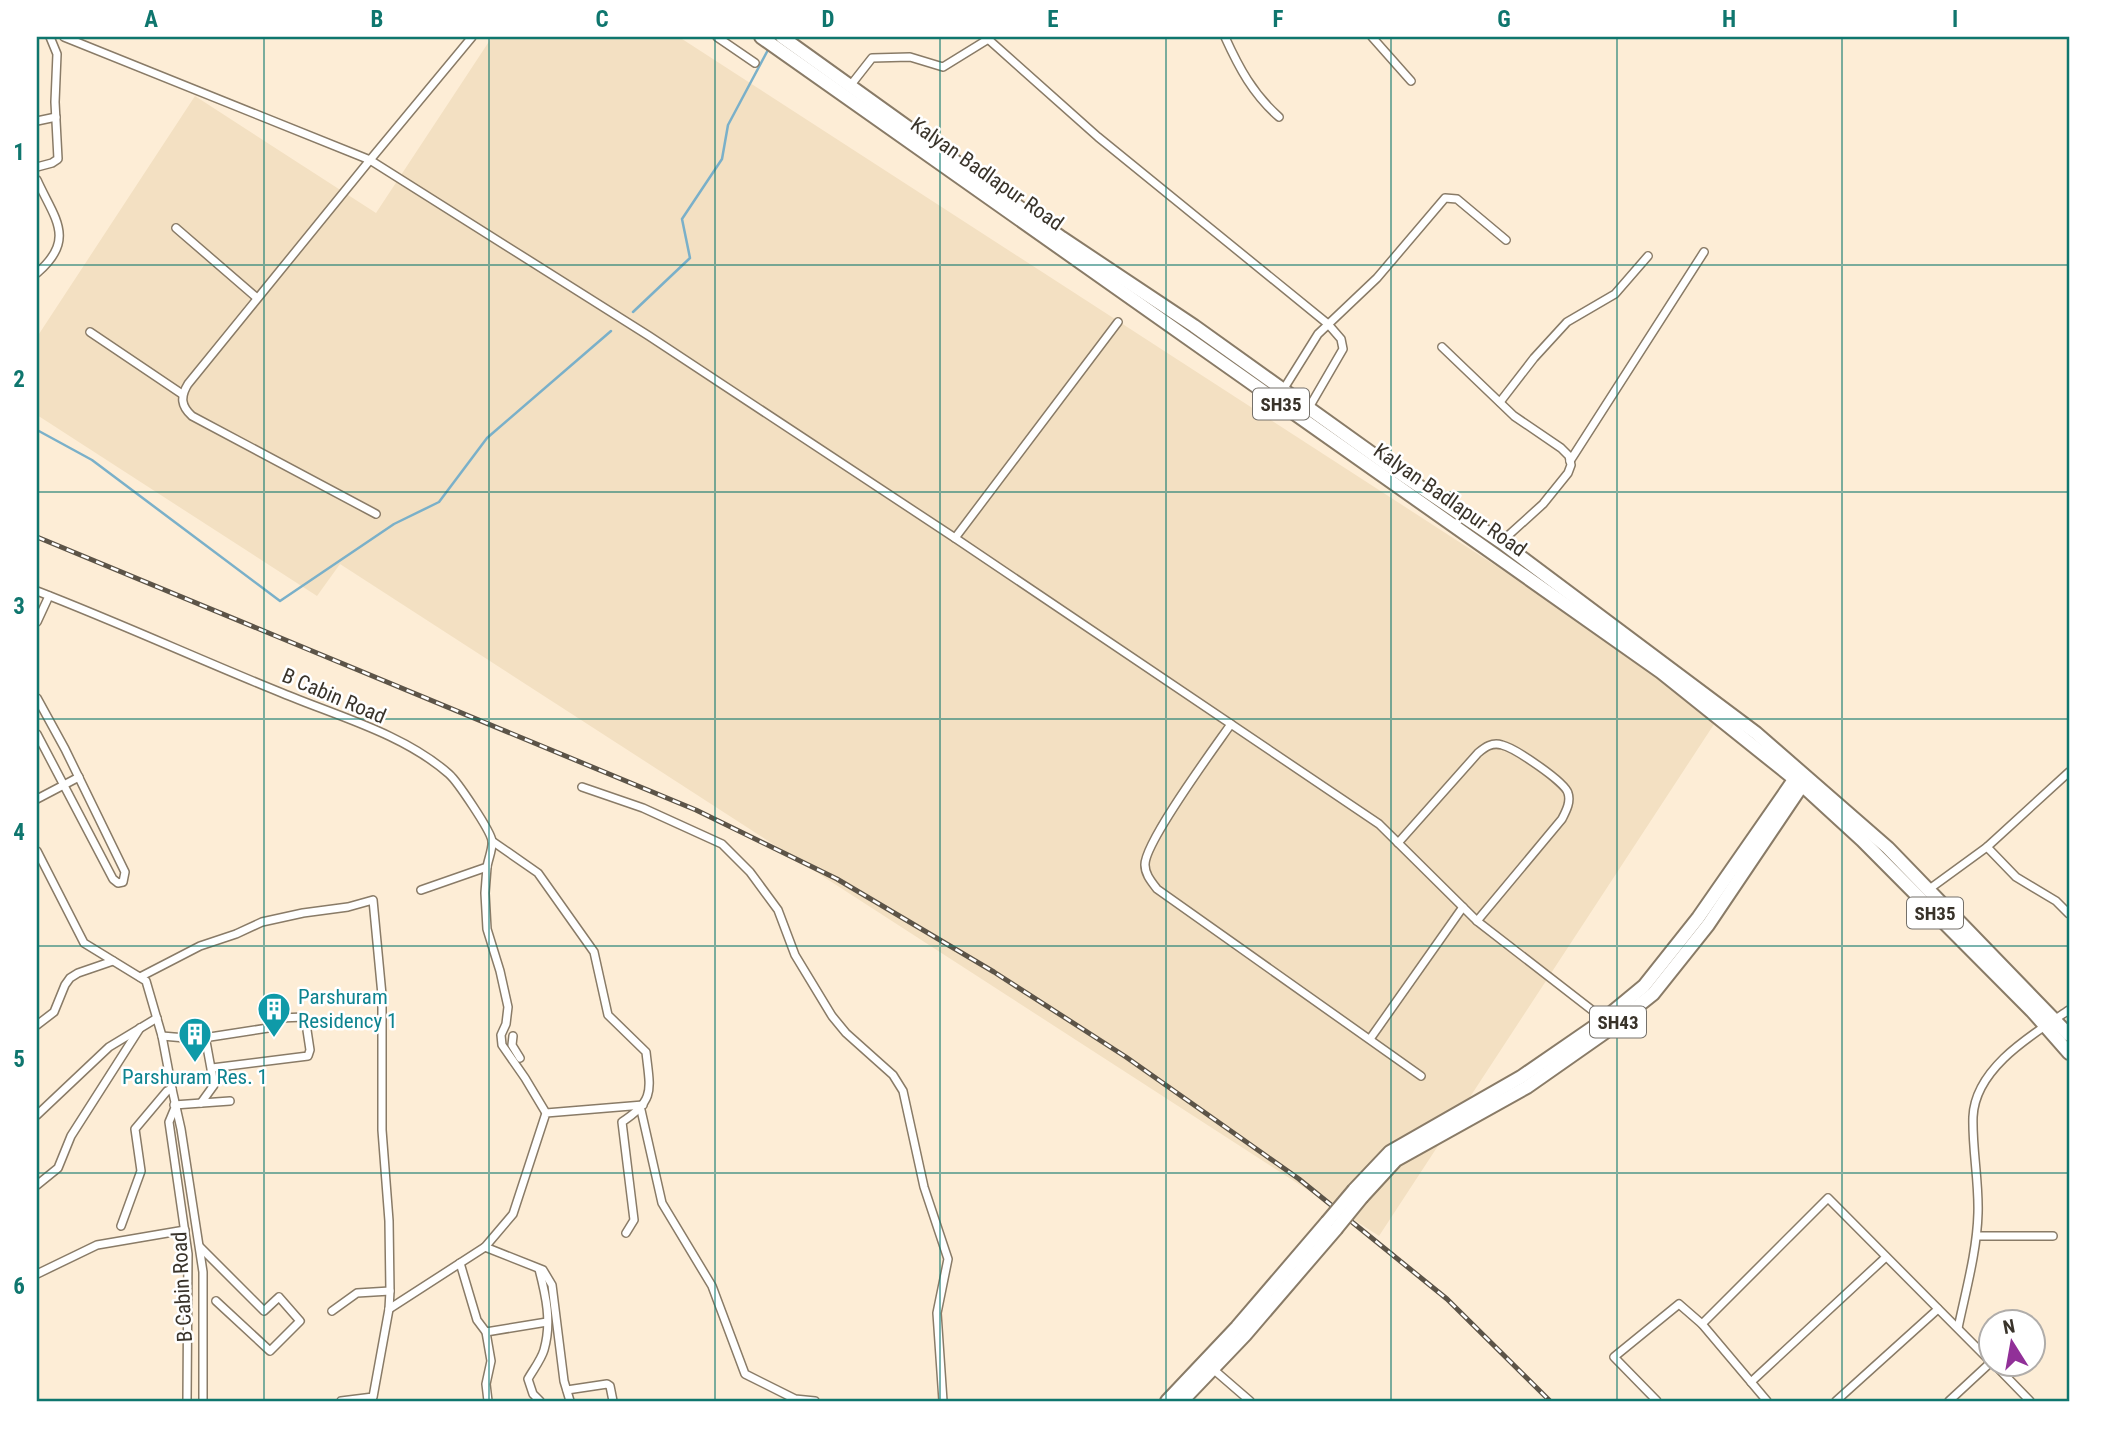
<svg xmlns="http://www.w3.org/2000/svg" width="2106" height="1438" font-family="'Roboto Condensed',sans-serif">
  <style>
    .built { fill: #f3e0c2 }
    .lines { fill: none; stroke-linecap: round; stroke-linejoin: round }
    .stream { stroke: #7ab0c9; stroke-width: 2.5 }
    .minor-casing { stroke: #897b67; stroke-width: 10 }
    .primary-casing { stroke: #897b67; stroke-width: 16 }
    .minor { stroke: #fff; stroke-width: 7 }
    .primary { stroke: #fff; stroke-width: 12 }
    .rail-casing { stroke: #5c5448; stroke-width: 5 }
    .rail { stroke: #fff; stroke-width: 2.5; stroke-dasharray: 8; stroke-linecap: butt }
    .primary-bridge-casing { stroke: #897b67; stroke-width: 16; stroke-linecap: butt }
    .primary-bridge { stroke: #fff; stroke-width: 12 }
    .grid { fill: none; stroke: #0f766e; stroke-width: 2; stroke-opacity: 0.55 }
    .labels { text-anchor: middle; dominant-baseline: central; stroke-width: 5; stroke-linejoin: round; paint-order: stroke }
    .shield { fill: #fff; stroke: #74706a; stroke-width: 2 }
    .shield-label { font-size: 19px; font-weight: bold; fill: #39332a }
    .street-label { font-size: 21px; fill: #39332a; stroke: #fff }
    .culture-label { font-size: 21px; fill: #0d838f; stroke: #fff; text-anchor: start }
    .neatline { fill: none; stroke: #0f766e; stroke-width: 2.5 }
    .grid-label { font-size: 23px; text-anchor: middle; font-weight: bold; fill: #0f766e }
  </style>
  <rect width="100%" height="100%" fill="#fdedd6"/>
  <polygon class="built" points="492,37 679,37 1722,712 1379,1236 340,564 317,596 37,415 37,337 195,96 376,213"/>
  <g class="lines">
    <g class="stream">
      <polyline points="633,312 690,258 682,219 722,159 728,125 769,48"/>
      <polyline points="37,430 92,460 280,601 394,524 439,502 487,438 611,331"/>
    </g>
    <defs>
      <g id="minor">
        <path d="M 64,37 L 370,160 L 188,384 C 180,397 181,406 192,416 L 376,514"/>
        <polyline points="472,37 370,160 649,336 955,538 1379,824 1477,921 1606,1021"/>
        <polyline points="717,37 755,63"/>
        <path d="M 1225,37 C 1239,68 1253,94 1279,117"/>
        <polyline points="1372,37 1411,81"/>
        <polyline points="988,39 1098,137 1328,324 1341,339 1343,349 1307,411"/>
        <polyline points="850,86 872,58 910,57 943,67 990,38"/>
        <polyline points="37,121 56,117"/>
        <polyline points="37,167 52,163 58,159 55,102 57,54 50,37"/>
        <path d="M 37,180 C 54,218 77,239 37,273"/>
        <polyline points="176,228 257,298"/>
        <polyline points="90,332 182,394"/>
        <polyline points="1442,347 1514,416 1561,448 1569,456 1571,465 1568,473 1543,504 1501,542"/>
        <polyline points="1283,390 1318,334 1377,278 1445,198 1457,199 1506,240"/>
        <polyline points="1500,402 1534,358 1567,322 1615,294 1648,256"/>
        <polyline points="1570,461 1704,252"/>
        <polyline points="955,538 1118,322"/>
        <path d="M 37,591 C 120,623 200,660 282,693 C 337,716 404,734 449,774 C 457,781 491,831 492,841 C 493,848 488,860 487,867 L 421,890"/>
        <polyline points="37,622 49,596"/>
        <polyline points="37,698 65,749 125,872 123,882 118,883 113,879 37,734"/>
        <path d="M 1231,724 C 1215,747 1144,843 1145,865 C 1145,874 1151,881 1157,889 L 1421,1076"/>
        <polyline points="582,787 643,808 722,844 750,872 778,910 795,955 832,1016 846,1033 893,1075 903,1091 924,1187 948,1259 937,1313 943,1401"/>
        <polyline points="37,799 79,777"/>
        <path d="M 492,841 L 538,873 L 594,952 L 608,1015 L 646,1052 C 650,1089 656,1100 622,1122 L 634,1220 L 626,1233"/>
        <path d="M 1398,843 L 1478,753 C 1485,747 1492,742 1502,745 C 1515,748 1565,782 1568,793 C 1571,802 1566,811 1562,819 L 1477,921"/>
        <polyline points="1987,847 2016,877 2056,901 2069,914"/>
        <polyline points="37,851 84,943 146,981 162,1036 172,1089 167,1091 135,1129 141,1171 121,1226"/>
        <polyline points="487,867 485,893 487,929 500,971 508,1007 506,1024 501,1035 502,1045 525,1078 546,1113"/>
        <polyline points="1928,890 1987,847 2069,772"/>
        <polyline points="140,977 200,946 236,934 262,922 303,913 348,907 373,900 382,995 382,1130 389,1221 390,1291 389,1309 373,1397 341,1401"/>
        <polyline points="37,1025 54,1012 65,985 70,978 78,973 113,961"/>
        <polyline points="162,1036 197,1039 268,1028 279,1018 305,1017 310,1050 308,1056 212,1068"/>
        <polyline points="513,1036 512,1045 520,1058"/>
        <polyline points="1370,1039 1463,907"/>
        <polyline points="172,1089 181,1129 203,1272 203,1401"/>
        <polyline points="201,1103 214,1085 205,1036"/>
        <polyline points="174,1105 230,1101"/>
        <polyline points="174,1110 169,1122 188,1254 187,1401"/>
        <polyline points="641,1110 662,1203 712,1286 745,1374 795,1399 815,1401"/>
        <polyline points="37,1115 109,1047 157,1018"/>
        <polyline points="37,1185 58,1168 71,1136 140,1028"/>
        <polyline points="1977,1236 2053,1236"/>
        <polyline points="200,1247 264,1311 279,1297 300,1321 270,1351 216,1301"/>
        <polyline points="485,1247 543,1270 552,1285 564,1381 570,1401"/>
        <polyline points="460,1263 477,1320 486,1332 491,1361 486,1384 488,1401"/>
        <path d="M 539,1269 C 546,1296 552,1322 544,1350 C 541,1360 533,1370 528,1379 L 533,1394 L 540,1401"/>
        <polyline points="37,1274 97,1245 185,1230"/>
        <polyline points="389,1309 485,1247 513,1214 546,1113 643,1105"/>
        <polyline points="332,1311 357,1293 390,1291"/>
        <polyline points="1702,1324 1828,1198 1990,1361"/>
        <path d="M 1958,1328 C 1966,1290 1977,1251 1978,1213 C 1979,1181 1972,1148 1973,1117 C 1975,1068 2033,1034 2069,1010"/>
        <polyline points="486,1332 547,1322"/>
        <polyline points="1994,1364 2030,1401"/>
        <polyline points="1213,1369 1250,1401"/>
        <polyline points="1751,1382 1886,1257"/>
        <polyline points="567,1390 607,1384 610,1386 613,1401"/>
        <polyline points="1657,1401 1614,1357 1679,1304 1702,1324 1767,1401"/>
        <polyline points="1836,1401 1938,1309"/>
        <polyline points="1949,1401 1990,1363"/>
      </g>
      <g id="primary">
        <polyline points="761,37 1661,672 1802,785 1862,840 2032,1011 2069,1053"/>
        <polyline points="782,37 1062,238 1194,326 1388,465 1501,542 1756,733 1888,848 2069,1035"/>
        <polyline points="1354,1190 1390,1152 1521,1077 1598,1024 1644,986 1698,918 1798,774"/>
        <polyline points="1362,1197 1396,1160 1527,1087 1604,1033 1653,994 1708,925 1805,781"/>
        <polyline points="1167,1401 1237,1327 1327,1222"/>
        <polyline points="1182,1401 1245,1335 1336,1229"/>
      </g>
    </defs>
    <use href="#minor" class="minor-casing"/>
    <use href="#primary" class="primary-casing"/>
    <use href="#minor" class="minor"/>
    <use href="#primary" class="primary"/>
    <defs>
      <polyline id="rail" points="37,537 696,810 837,879 994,972 1126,1057 1299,1179 1447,1299 1550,1401"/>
    </defs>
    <use href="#rail" class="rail-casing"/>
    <use href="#rail" class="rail"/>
    <defs>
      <g id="primary-bridge">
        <polyline points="1327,1222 1354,1190"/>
        <polyline points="1336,1229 1362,1197"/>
      </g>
    </defs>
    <use href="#primary-bridge" class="primary-bridge-casing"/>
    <use href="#primary-bridge" class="primary-bridge"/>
  </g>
  <path class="grid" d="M 264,37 L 264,1401M 489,37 L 489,1401M 715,37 L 715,1401M 940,37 L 940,1401M 1166,37 L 1166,1401M 1391,37 L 1391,1401M 1617,37 L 1617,1401M 1842,37 L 1842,1401M 37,265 L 2069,265M 37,492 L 2069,492M 37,719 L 2069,719M 37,946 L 2069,946M 37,1173 L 2069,1173"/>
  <defs>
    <symbol id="building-pin" viewBox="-11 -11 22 30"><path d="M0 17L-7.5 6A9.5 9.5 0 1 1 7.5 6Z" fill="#0f9aa8" stroke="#fff"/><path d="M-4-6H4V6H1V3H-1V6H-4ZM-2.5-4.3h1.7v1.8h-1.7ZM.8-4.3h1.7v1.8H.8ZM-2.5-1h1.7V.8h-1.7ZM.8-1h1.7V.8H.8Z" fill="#fff"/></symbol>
  </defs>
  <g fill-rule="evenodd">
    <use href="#building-pin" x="255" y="990" width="38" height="52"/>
    <use href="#building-pin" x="176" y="1015" width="38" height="52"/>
  </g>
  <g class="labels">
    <g class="shield">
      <rect x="1253" y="388.5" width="56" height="31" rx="5"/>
      <rect x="1907" y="897.5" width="56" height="31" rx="5"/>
      <rect x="1590" y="1006.5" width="56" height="31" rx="5"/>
    </g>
    <g class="shield-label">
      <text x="1281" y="404">SH35</text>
      <text x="1935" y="913">SH35</text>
      <text x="1618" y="1022">SH43</text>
    </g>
    <g class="street-label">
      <text transform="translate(987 174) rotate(35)">Kalyan Badlapur Road</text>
      <text transform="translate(1450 500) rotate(35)">Kalyan Badlapur Road</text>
      <text transform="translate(334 696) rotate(23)">B Cabin Road</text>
      <text transform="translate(182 1287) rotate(-93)">B Cabin Road</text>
    </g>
    <g class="culture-label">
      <text x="298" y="997">Parshuram<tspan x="298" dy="24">Residency 1</tspan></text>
      <text x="195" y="1077" text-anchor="middle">Parshuram Res. 1</text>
    </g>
  </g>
  <rect width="2106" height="1438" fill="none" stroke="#ffffff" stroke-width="77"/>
  <g transform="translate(2012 1343) rotate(349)"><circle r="33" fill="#ffffff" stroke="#b0adaa" stroke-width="2"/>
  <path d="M0-5L12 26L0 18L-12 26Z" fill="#913098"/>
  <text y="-10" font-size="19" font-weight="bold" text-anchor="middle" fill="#39332a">N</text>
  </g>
  <rect x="38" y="38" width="2030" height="1362" class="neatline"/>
  <g class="grid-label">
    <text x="151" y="27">A</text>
    <text x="377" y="27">B</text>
    <text x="602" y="27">C</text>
    <text x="828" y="27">D</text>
    <text x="1053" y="27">E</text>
    <text x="1278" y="27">F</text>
    <text x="1504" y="27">G</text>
    <text x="1729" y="27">H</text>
    <text x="1955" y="27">I</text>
    <text x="19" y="160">1</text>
    <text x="19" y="387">2</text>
    <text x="19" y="614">3</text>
    <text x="19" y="840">4</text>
    <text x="19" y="1067">5</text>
    <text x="19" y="1294">6</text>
  </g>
</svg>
